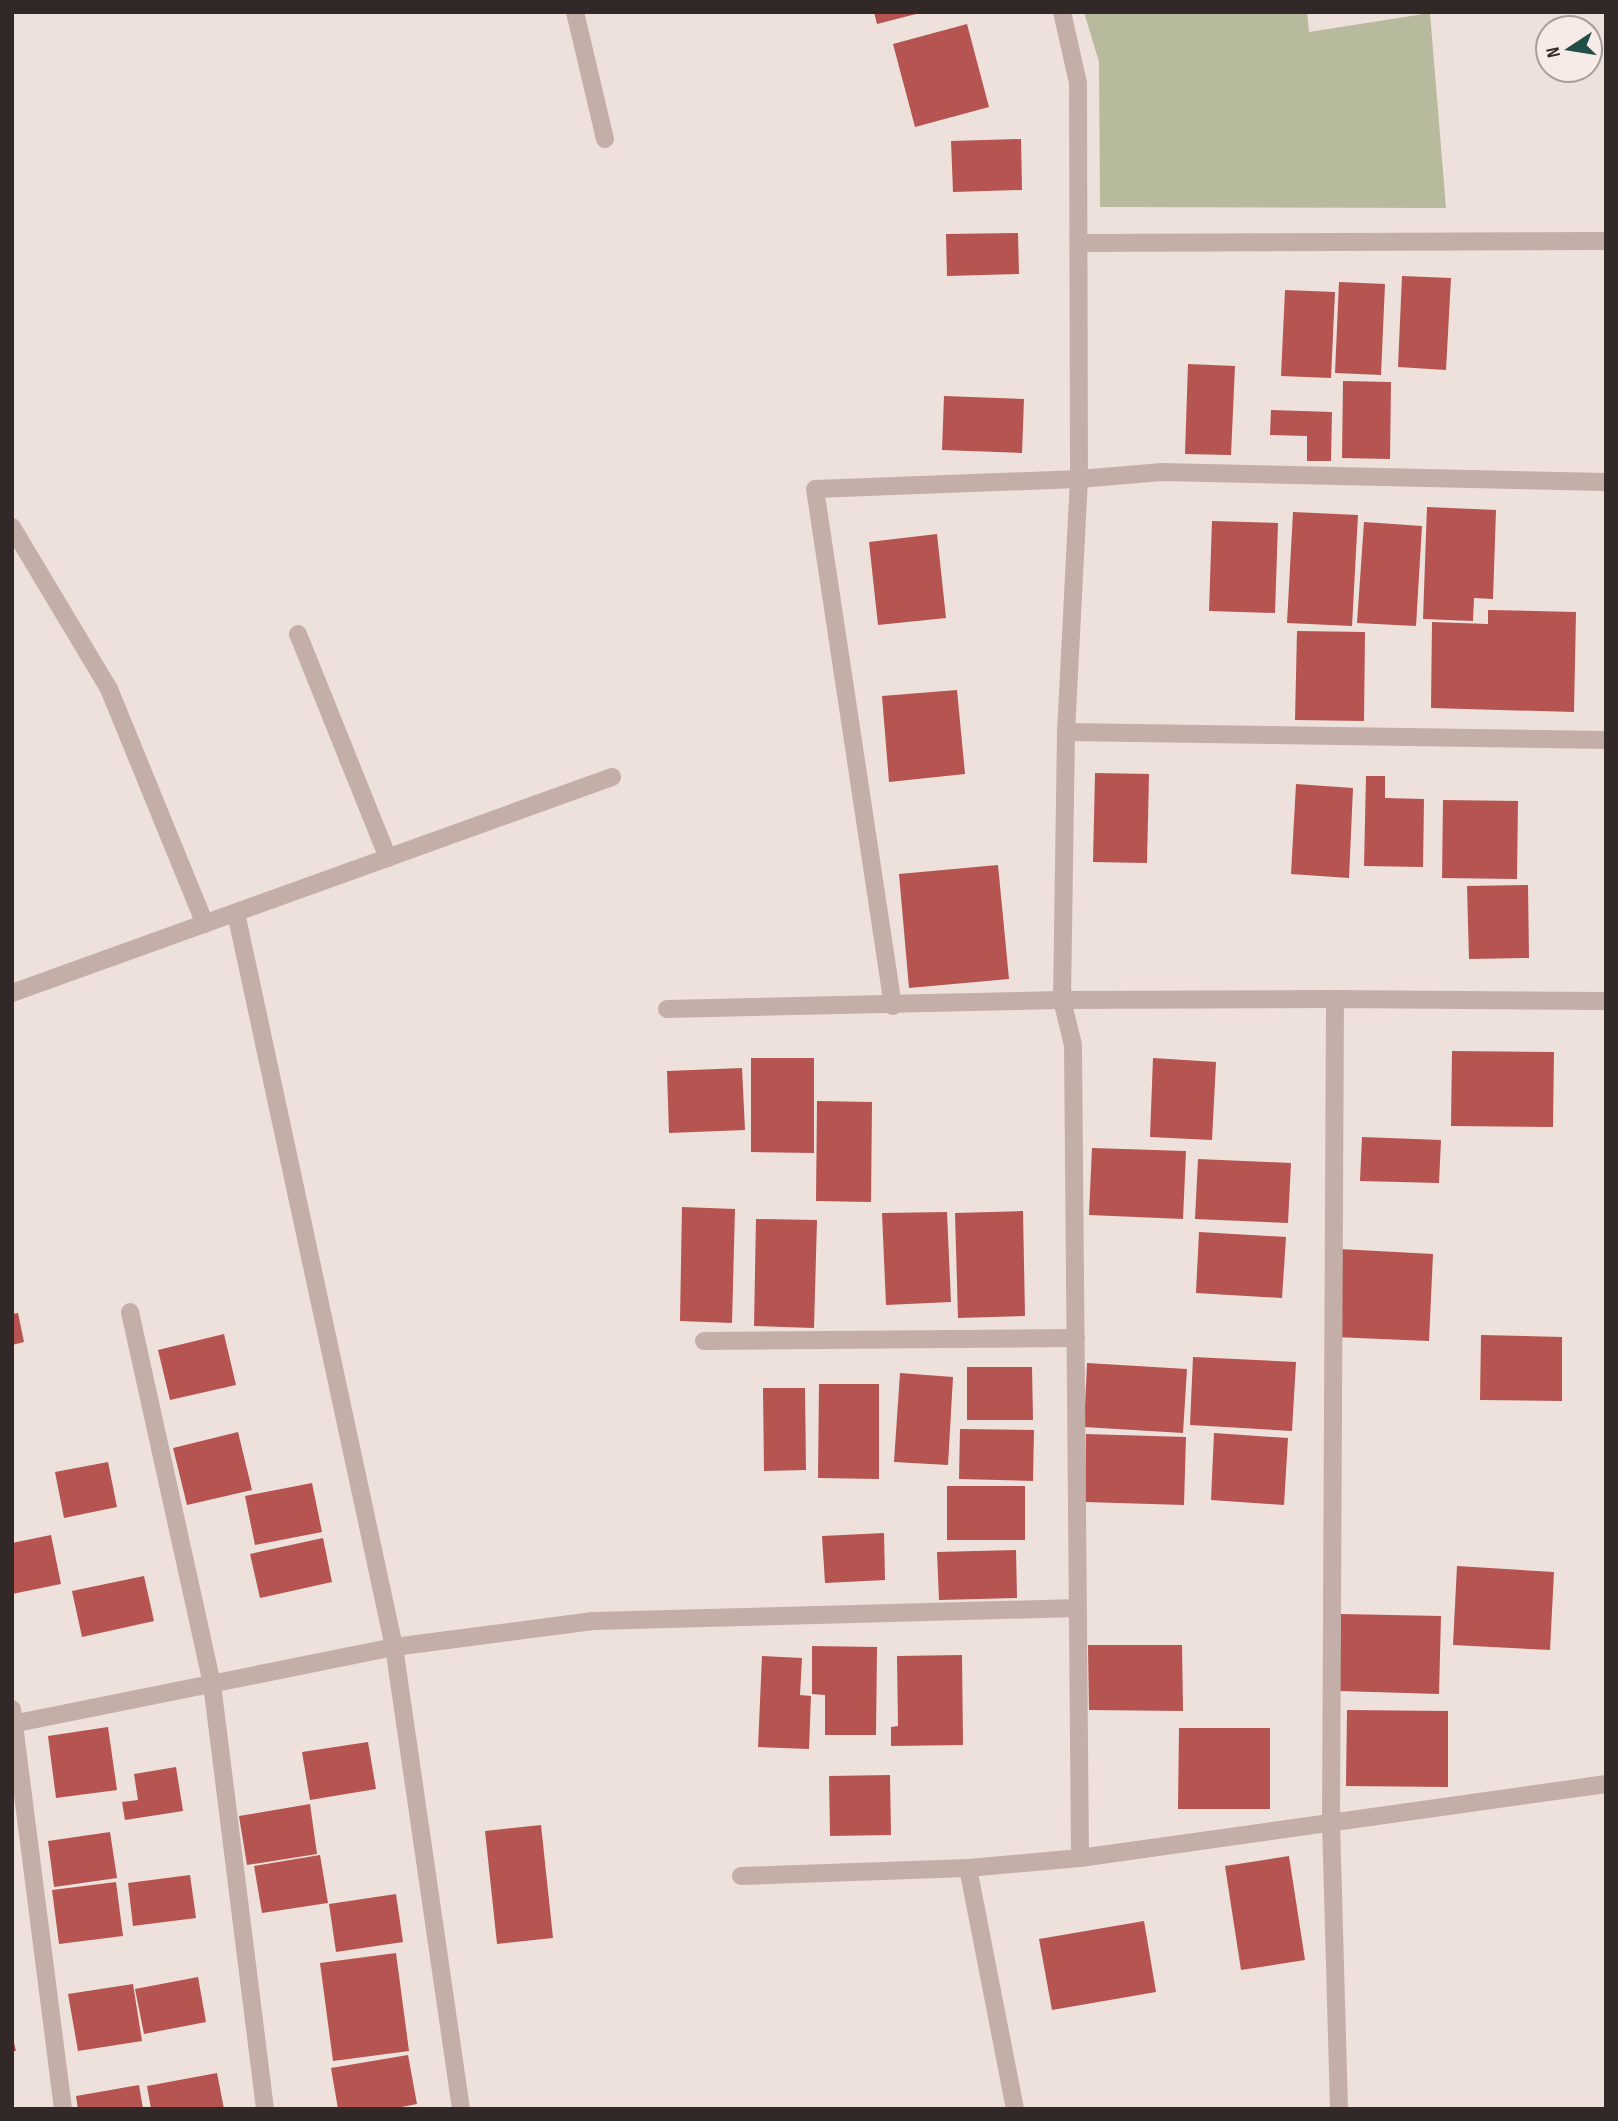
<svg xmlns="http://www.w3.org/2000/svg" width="1618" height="2121" font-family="'Sofia Sans Condensed',sans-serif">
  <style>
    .green { fill: #b7ba9d }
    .building { fill: #b55451 }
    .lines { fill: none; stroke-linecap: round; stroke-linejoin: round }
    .street { stroke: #c4afa8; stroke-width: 18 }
  </style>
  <rect width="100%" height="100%" fill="#eee1db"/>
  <polygon class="green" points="1084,12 1307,12 1309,32 1430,13 1446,208 1100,207 1099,62"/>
  <g class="building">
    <polygon points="874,12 919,12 920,13 877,24"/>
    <polygon points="967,24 989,107 915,127 893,44"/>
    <polygon points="1021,139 1022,190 953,192 951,141"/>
    <polygon points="1018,233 1019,274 947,276 946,234"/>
    <polygon points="1402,276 1451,278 1446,370 1398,367"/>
    <polygon points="1339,282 1385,284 1381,375 1335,373"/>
    <polygon points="1285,290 1335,292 1331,378 1281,376"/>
    <polygon points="1188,364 1235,366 1231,455 1185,454"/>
    <polygon points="1343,381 1391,382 1390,459 1342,458"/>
    <polygon points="944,396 1024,399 1022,453 942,450"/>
    <polygon points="1271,410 1332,412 1331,461 1307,461 1307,436 1270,435"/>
    <polygon points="1427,507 1496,510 1493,599 1474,598 1473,621 1423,619"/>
    <polygon points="1293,512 1358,515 1352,626 1287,623"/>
    <polygon points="1212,521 1278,523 1275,613 1209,611"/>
    <polygon points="1364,522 1422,526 1416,626 1357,623"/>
    <polygon points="937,534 946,618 878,625 869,542"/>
    <polygon points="1488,610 1576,612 1574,712 1431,708 1432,622 1488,624"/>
    <polygon points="1297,631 1365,632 1364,721 1295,720"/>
    <polygon points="957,690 965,774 889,782 882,696"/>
    <polygon points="1095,773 1149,774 1147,863 1093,862"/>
    <polygon points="1366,776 1385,776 1385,798 1424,799 1423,867 1364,866"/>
    <polygon points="1296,784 1353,788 1349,878 1291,874"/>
    <polygon points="1443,800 1518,801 1517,879 1442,878"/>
    <polygon points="998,865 1009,979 909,988 899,874"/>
    <polygon points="1528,885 1529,958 1469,959 1467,886"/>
    <polygon points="1452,1051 1554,1052 1553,1127 1451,1126"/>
    <polygon points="751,1058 814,1058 814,1153 751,1152"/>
    <polygon points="1153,1058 1216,1062 1212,1140 1150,1137"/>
    <polygon points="742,1068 745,1130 669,1133 667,1071"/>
    <polygon points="817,1101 872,1102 871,1202 816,1201"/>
    <polygon points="1362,1137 1441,1140 1439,1183 1360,1181"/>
    <polygon points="1092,1148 1186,1151 1183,1219 1089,1215"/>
    <polygon points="1198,1159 1291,1163 1288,1223 1195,1219"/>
    <polygon points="682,1207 735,1209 732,1323 680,1321"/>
    <polygon points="1023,1211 1025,1316 958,1318 955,1213"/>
    <polygon points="947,1212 951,1302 886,1305 882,1213"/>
    <polygon points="756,1219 817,1220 814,1328 754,1326"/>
    <polygon points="1199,1232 1286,1237 1282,1298 1196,1293"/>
    <polygon points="1339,1249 1433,1254 1429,1341 1334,1337"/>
    <polygon points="18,1313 24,1342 12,1345 12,1314"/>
    <polygon points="224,1334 236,1385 170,1400 158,1350"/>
    <polygon points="1481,1335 1562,1337 1562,1401 1480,1400"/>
    <polygon points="1193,1357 1296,1362 1292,1431 1190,1425"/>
    <polygon points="1087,1363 1187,1369 1183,1433 1084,1427"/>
    <polygon points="967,1367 1032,1367 1033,1420 967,1420"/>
    <polygon points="900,1373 953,1377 948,1465 894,1462"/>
    <polygon points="819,1384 879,1384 879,1479 818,1478"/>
    <polygon points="763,1388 805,1388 806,1470 764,1471"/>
    <polygon points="960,1429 1034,1430 1033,1481 959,1479"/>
    <polygon points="238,1432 252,1490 187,1505 173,1448"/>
    <polygon points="1214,1433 1288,1438 1284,1505 1211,1500"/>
    <polygon points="1086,1434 1186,1437 1184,1505 1085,1502"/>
    <polygon points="108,1462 117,1507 64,1518 55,1472"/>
    <polygon points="312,1483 322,1532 255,1545 245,1496"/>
    <rect x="947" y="1486" width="78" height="54"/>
    <polygon points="884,1533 885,1580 825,1583 822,1536"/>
    <polygon points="51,1535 61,1584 12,1594 12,1543"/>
    <polygon points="323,1538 332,1582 260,1598 250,1554"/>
    <polygon points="1016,1550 1017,1598 939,1600 937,1552"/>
    <polygon points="1457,1566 1554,1572 1550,1650 1453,1645"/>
    <polygon points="144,1576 154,1621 82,1637 72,1591"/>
    <polygon points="1341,1614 1441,1616 1439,1694 1339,1691"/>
    <polygon points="1088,1645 1182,1645 1183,1711 1089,1710"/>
    <polygon points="812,1646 877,1647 876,1735 825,1735 825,1695 812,1694"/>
    <polygon points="962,1655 963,1745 891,1746 891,1727 898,1726 897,1656"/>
    <polygon points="762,1656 802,1658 800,1695 811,1696 809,1749 758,1747"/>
    <polygon points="1347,1710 1448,1711 1448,1787 1346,1786"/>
    <polygon points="108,1727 117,1790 56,1798 48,1736"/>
    <polygon points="1179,1728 1270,1728 1270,1809 1178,1809"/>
    <polygon points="368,1742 376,1789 310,1800 302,1752"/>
    <polygon points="176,1767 183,1811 125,1820 122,1802 138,1800 134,1774"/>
    <polygon points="890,1775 891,1835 830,1836 829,1776"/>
    <polygon points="310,1804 317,1854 247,1865 239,1816"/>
    <polygon points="541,1825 553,1938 497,1944 485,1831"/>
    <polygon points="110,1832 117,1878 54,1887 48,1841"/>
    <polygon points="320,1855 328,1903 262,1913 254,1866"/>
    <polygon points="1289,1856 1305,1960 1241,1970 1225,1866"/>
    <polygon points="190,1875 196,1918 133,1926 128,1883"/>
    <polygon points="116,1882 123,1936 59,1944 52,1890"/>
    <polygon points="396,1894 403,1942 336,1952 329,1904"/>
    <polygon points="1144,1921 1156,1992 1052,2010 1039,1939"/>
    <polygon points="396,1953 409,2051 333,2061 320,1963"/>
    <polygon points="198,1977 206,2022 144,2034 135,1989"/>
    <polygon points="133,1984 142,2041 78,2051 68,1994"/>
    <polygon points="12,2034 16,2051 12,2051"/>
    <polygon points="408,2055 417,2104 391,2109 338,2109 331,2068"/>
    <polygon points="217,2073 224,2109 151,2109 147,2086"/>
    <polygon points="139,2085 143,2109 78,2109 76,2096"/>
  </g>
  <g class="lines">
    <g class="street">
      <polyline points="575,12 605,139"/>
      <polyline points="1062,12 1078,83 1079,479 1066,732 1062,1000 1073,1045 1080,1858"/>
      <polyline points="1079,243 1606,241"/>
      <polyline points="12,527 109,689 205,924"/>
      <polyline points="298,634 388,858"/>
      <polyline points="1066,732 1606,740"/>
      <polyline points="236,913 394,1647 461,2109"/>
      <polyline points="12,993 612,777"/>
      <polyline points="893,1006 815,489 1079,479 1162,472 1606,482"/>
      <polyline points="667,1009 1062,1000 1335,999"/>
      <polyline points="130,1312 212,1684 265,2109"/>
      <polyline points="704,1341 1076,1338"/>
      <polyline points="12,1709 63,2109"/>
      <polyline points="12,1724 394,1647 593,1621 1078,1608"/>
      <polyline points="741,1876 968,1868"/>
      <polyline points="1015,2109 968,1868 1080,1858 1606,1784"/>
      <polyline points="1339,2109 1331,1822 1335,999 1606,1001"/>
    </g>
  </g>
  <rect width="1618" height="2121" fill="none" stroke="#322827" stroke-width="28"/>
  <g transform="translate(1569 49) rotate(258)"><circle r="33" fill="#f6ebe6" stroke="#a89d9a" stroke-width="2"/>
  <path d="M0-5L12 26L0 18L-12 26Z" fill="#234d47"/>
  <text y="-10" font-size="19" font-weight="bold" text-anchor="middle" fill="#322827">N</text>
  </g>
</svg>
